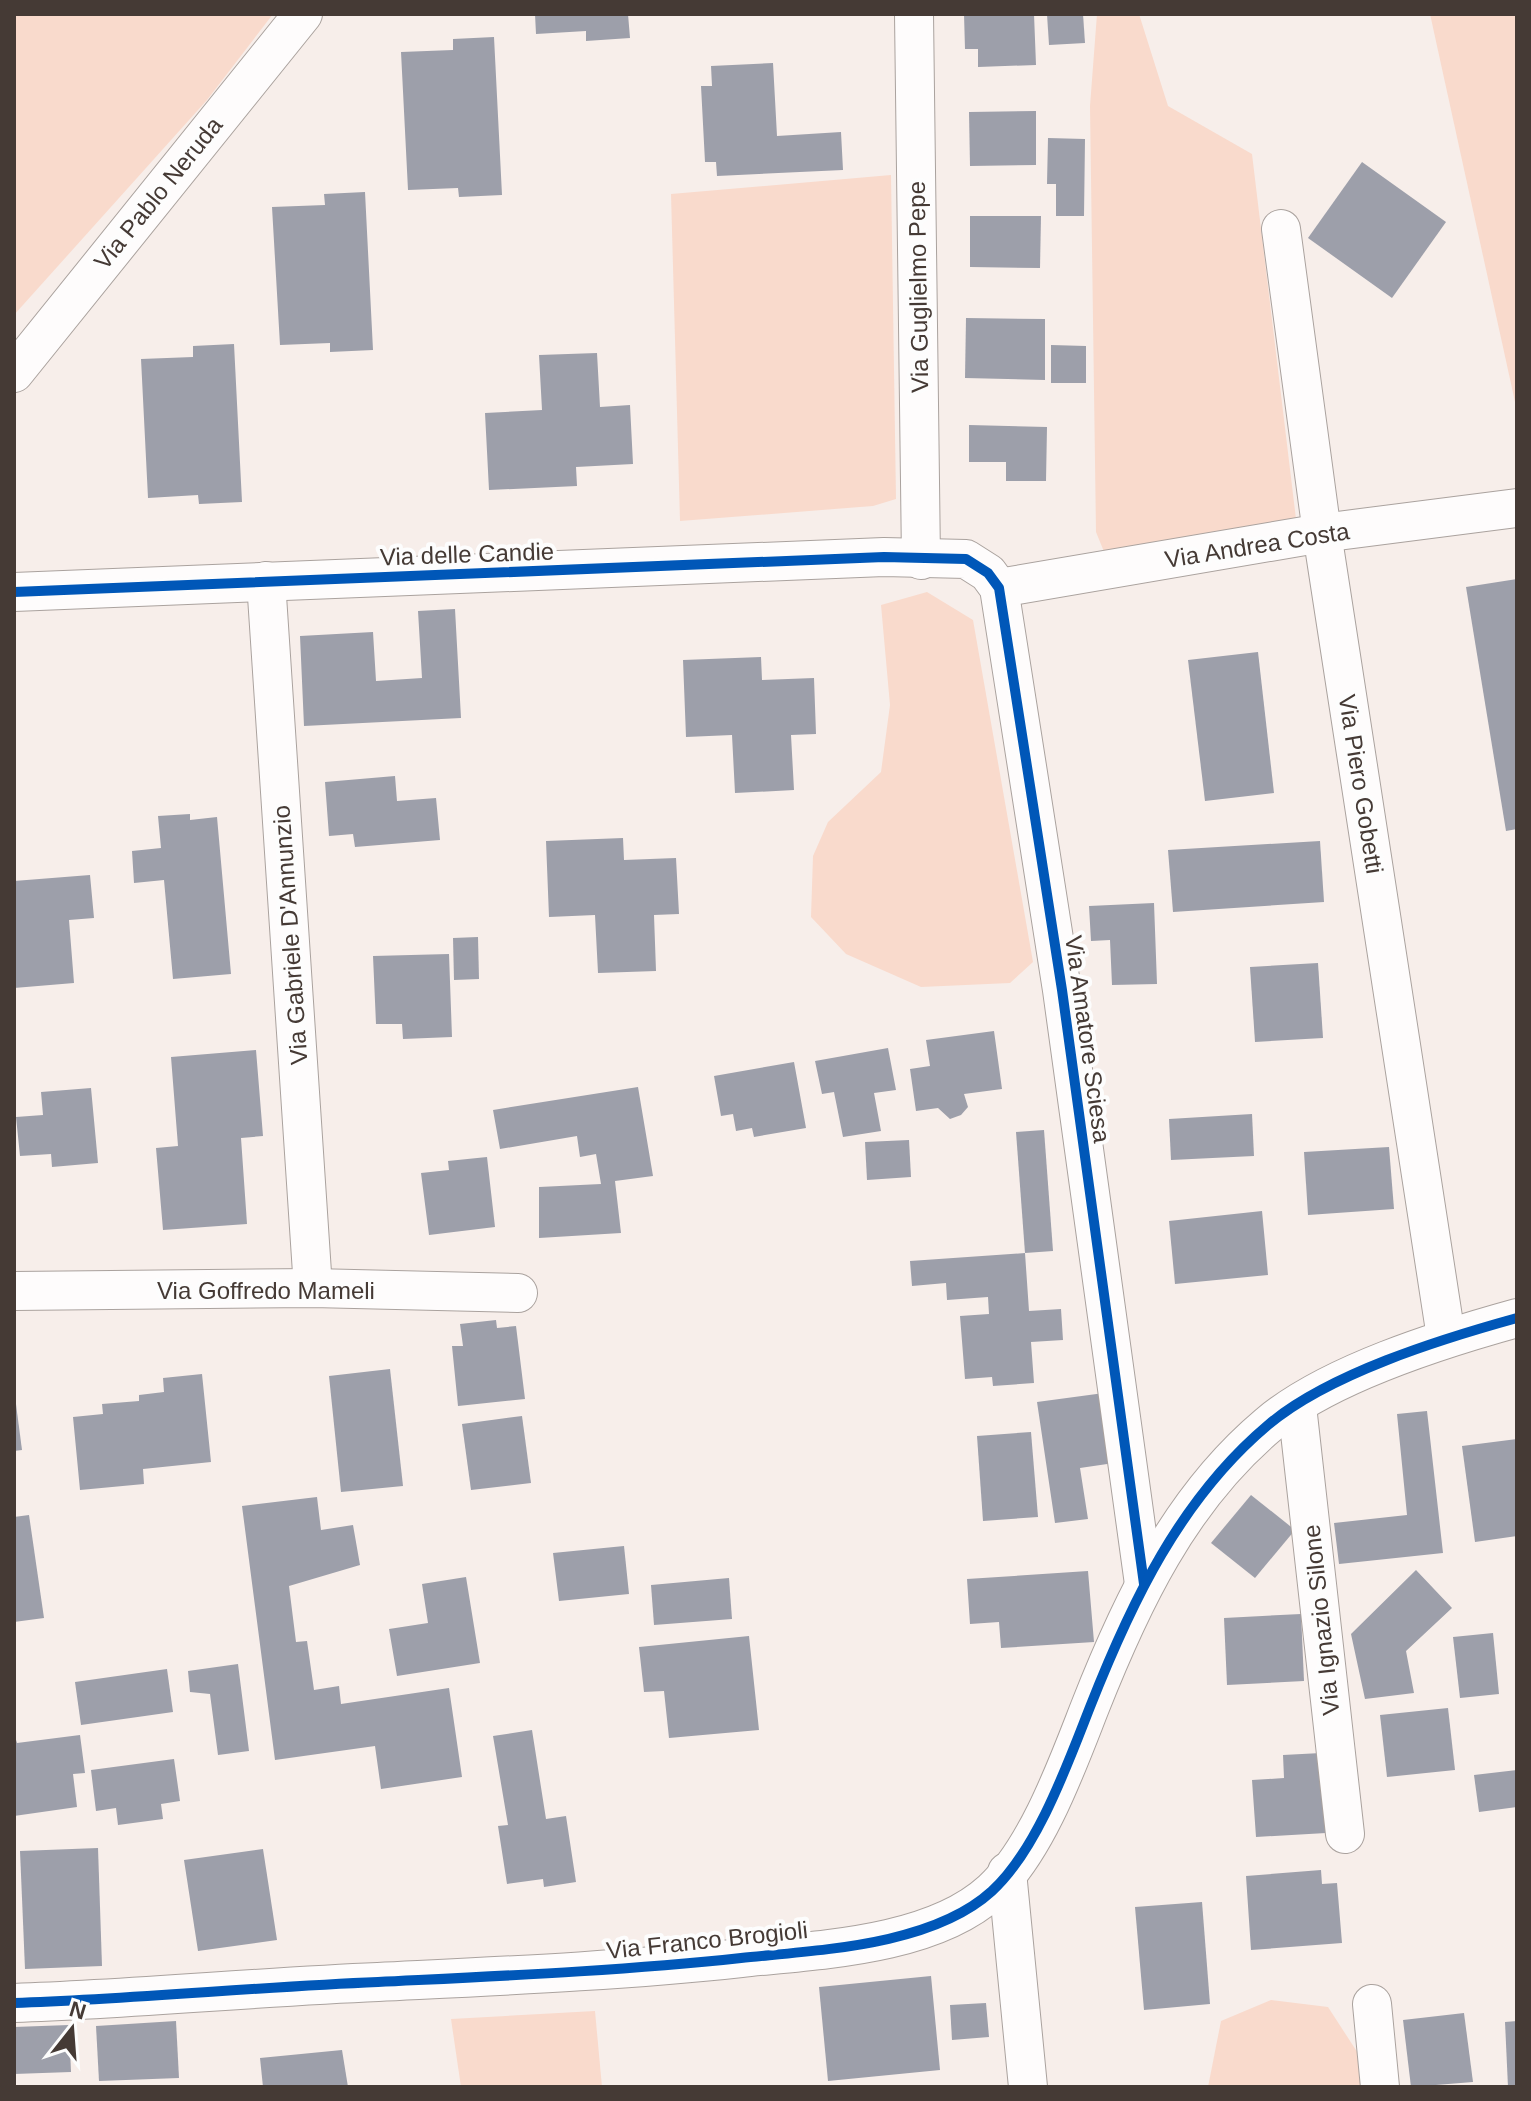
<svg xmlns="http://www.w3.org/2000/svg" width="1531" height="2101" font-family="Helvetica,sans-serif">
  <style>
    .green { fill: #f9dacc }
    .building { fill: #9d9faa }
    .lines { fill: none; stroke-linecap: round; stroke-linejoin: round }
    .street-casing { stroke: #aaa29e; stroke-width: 40 }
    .street { stroke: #fefcfc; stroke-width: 38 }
    .cycleway-casing { stroke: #fdfdfd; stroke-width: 15 }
    .cycleway { stroke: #0057b8; stroke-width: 10 }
    .labels { text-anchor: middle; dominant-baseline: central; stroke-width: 8; stroke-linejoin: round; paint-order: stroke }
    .street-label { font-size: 24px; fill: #453a35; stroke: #fdfdfd }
  </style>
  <rect width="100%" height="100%" fill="#f7eeea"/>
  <g class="green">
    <polygon points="14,14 273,14 207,100 14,315"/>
    <polygon points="1097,14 1139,14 1168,106 1252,154 1296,519 1109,564 1096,532 1090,106"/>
    <polygon points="1430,14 1517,14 1517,411"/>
    <polygon points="891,175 896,499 873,506 680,521 671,194"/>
    <polygon points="927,592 973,620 1033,962 1010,983 921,987 846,954 811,917 813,856 828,822 881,772 890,705 881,605"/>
    <polygon points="1271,2000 1328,2007 1365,2064 1367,2087 1208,2087 1221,2021"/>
    <polygon points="595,2011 602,2087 461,2087 451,2019"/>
  </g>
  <g class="building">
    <polygon points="535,14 628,14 630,38 586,41 586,31 536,34"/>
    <polygon points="964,14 1034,14 1036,65 978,67 978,49 965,49"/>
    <polygon points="1047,14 1083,14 1085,43 1049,45"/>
    <polygon points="494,37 502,195 459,197 458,188 408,190 401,52 453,50 453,39"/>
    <polygon points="773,63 777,136 841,132 843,170 717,176 716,162 705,162 701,86 712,86 711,66"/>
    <polygon points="1036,111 1036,165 970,166 969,112"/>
    <polygon points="1048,138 1085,139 1084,216 1056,216 1056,184 1047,184"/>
    <polygon points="1362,162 1446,222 1392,298 1308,238"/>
    <polygon points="365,192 373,350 330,352 330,343 280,345 272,207 325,205 324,194"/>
    <polygon points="970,216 1041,216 1040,268 970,267"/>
    <polygon points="966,318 1045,319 1045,380 965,378"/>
    <polygon points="234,344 242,502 199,504 198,495 148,498 141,359 193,357 193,346"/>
    <polygon points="1051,345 1086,346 1086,383 1051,383"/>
    <polygon points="597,353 600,407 630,405 633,464 576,467 577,486 489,490 485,413 542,410 539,355"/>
    <polygon points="969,425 1047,427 1046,481 1006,481 1006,462 969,462"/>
    <polygon points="1517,579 1517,829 1506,831 1466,587"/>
    <polygon points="455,609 461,718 304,726 300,636 373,632 376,681 422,678 418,611"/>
    <polygon points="1258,652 1274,793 1205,801 1188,660"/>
    <polygon points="761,657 762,680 814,678 816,734 791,735 794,790 735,793 732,735 686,737 683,660"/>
    <polygon points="395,776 397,801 436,798 440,840 355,847 353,834 329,836 325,782"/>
    <polygon points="190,814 190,820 217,817 231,974 173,979 164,880 134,883 132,851 161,848 158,816"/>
    <polygon points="623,838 624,860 676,858 679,914 654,915 656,971 598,973 595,915 549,917 546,841"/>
    <polygon points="1320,841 1324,902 1173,912 1168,850"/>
    <polygon points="90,875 94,918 69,920 74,983 14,988 14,881"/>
    <polygon points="1154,903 1157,984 1112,985 1110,940 1091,941 1089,906"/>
    <polygon points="478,937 479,979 454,980 453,938"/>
    <polygon points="449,954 452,1037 403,1039 402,1024 376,1024 373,956"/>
    <polygon points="1318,963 1323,1038 1255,1042 1250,967"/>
    <polygon points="994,1031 1002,1089 964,1094 968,1107 961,1115 950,1119 938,1108 916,1111 910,1069 930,1066 926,1040"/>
    <polygon points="888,1048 896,1090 874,1093 881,1131 843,1137 834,1092 822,1094 815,1061"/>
    <polygon points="256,1050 263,1136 241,1138 247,1224 163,1230 156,1148 178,1146 171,1057"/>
    <polygon points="794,1062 806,1128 754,1137 752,1128 736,1131 733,1114 721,1116 714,1076"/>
    <polygon points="638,1087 653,1176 615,1181 621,1233 539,1238 539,1187 601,1184 596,1154 580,1157 577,1136 500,1149 493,1110"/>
    <polygon points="91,1088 98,1163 52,1167 51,1154 20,1156 16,1117 43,1115 41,1092"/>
    <polygon points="1252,1114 1254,1156 1171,1160 1169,1119"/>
    <polygon points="1044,1130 1053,1251 1025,1253 1016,1132"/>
    <polygon points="909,1140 911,1177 867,1180 865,1142"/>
    <polygon points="1389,1147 1394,1209 1308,1215 1304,1152"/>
    <polygon points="487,1157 495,1227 429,1235 421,1173 449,1170 448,1161"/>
    <polygon points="1262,1211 1268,1275 1175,1284 1169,1221"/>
    <polygon points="1025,1253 1029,1311 1061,1309 1063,1340 1031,1342 1034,1383 993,1386 992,1377 965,1379 960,1316 989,1314 988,1297 947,1300 946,1283 912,1286 910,1261"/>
    <polygon points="496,1320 497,1328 516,1326 525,1399 458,1406 452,1346 463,1346 460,1324"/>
    <polygon points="390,1369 403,1486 341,1492 329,1376"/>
    <polygon points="202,1374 211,1462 143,1469 144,1484 80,1490 73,1417 103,1414 102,1404 139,1401 139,1395 164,1392 163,1378"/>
    <polygon points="14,1389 22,1450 14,1451"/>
    <polygon points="1104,1393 1114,1463 1080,1468 1088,1519 1055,1523 1037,1402"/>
    <polygon points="1427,1411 1443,1553 1339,1564 1334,1523 1407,1515 1397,1414"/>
    <polygon points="522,1416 531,1483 471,1490 462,1424"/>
    <polygon points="1031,1432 1038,1517 983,1521 977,1436"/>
    <polygon points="1517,1439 1517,1536 1475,1542 1462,1446"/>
    <polygon points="1251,1495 1295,1530 1255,1578 1211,1543"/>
    <polygon points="317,1497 321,1530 353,1525 360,1565 289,1586 296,1642 307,1641 314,1690 339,1686 341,1704 449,1688 462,1777 381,1789 375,1746 275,1760 242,1506"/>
    <polygon points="29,1515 44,1618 14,1622 14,1517"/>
    <polygon points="624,1546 629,1594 559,1601 553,1553"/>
    <polygon points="1416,1570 1452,1608 1406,1651 1414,1693 1365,1699 1351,1634"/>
    <polygon points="1088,1571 1094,1642 1001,1648 999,1622 970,1624 967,1579"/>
    <polygon points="466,1577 480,1663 397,1676 389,1629 428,1623 422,1584"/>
    <polygon points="729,1578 732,1619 654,1625 651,1585"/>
    <polygon points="1301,1614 1304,1681 1227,1685 1224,1618"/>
    <polygon points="1493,1633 1499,1694 1460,1698 1453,1637"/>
    <polygon points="749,1636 759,1730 669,1738 664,1691 644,1692 639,1647"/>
    <polygon points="238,1664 249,1751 218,1755 210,1694 190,1692 188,1671"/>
    <polygon points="167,1669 173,1712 81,1725 75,1682"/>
    <polygon points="1448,1708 1455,1770 1387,1777 1380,1715"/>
    <polygon points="532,1730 546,1819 566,1816 576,1882 544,1887 543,1879 507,1884 498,1826 508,1825 493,1736"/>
    <polygon points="14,1733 17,1743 80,1735 85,1773 73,1774 77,1807 14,1816"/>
    <polygon points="1321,1753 1326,1833 1256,1837 1252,1780 1284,1778 1283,1755"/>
    <polygon points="174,1759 180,1801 161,1804 163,1819 118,1825 116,1808 96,1811 91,1770"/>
    <polygon points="1517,1770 1517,1807 1479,1812 1474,1775"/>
    <polygon points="98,1848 102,1966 25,1969 20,1851"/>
    <polygon points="263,1849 277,1940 198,1951 184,1860"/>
    <polygon points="1321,1870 1322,1884 1337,1883 1342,1943 1251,1950 1246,1876"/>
    <polygon points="1202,1902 1210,2004 1144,2010 1135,1907"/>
    <polygon points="931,1976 940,2070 828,2081 819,1987"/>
    <polygon points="986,2003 989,2037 952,2040 950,2005"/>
    <polygon points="1464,2013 1473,2082 1411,2087 1403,2020"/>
    <polygon points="176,2021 179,2078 99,2081 96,2026"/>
    <polygon points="1517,2021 1517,2087 1508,2087 1505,2022"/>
    <polygon points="69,2025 71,2072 14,2074 14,2027"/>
    <polygon points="342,2050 348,2087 263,2087 260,2058"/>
  </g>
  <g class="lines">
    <defs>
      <g id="street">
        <polyline points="914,14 921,560"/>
        <polyline points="1281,229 1322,533 1446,1337"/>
        <polyline points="14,373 303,14"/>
        <polyline points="266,581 313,1288"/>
        <polyline points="999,588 1322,533 1517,508"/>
        <polyline points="14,592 884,557 966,559 988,573 999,588 1062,990 1144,1584"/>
        <polyline points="14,1291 313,1288 518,1293"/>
        <polyline points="1297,1406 1345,1834"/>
        <polyline points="1007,1872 1028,2087"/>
        <path d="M 14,2003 C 136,1999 256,1987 378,1982 C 499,1976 620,1971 741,1958 C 818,1950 932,1946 992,1891 C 1037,1850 1068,1763 1090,1707 C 1131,1603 1180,1499 1268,1425 C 1328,1374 1441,1339 1517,1318"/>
        <polyline points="1372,2004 1380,2087"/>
      </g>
    </defs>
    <use href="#street" class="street-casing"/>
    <use href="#street" class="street"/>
    <defs>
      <g id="cycleway">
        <polyline points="14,592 884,557 966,559 988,573 999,588 1062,990 1144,1584"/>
        <path d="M 14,2003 C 136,1999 256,1987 378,1982 C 499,1976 620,1971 741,1958 C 818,1950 932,1946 992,1891 C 1037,1850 1068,1763 1090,1707 C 1131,1603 1180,1499 1268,1425 C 1328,1374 1441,1339 1517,1318"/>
      </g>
    </defs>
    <use href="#cycleway" class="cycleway-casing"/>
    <use href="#cycleway" class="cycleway"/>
  </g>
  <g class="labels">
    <g class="street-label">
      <text transform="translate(158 193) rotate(-51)">Via Pablo Neruda</text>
      <text transform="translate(918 287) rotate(-91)">Via Guglielmo Pepe</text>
      <text transform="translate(1257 545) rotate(-9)">Via Andrea Costa</text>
      <text transform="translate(467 554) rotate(-2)">Via delle Candie</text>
      <text transform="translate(1361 784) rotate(81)">Via Piero Gobetti</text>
      <text transform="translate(290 935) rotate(-94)">Via Gabriele D'Annunzio</text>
      <text transform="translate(1088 1039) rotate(82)">Via Amatore Sciesa</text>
      <text x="266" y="1290">Via Goffredo Mameli</text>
      <text transform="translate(1321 1620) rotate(-96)">Via Ignazio Silone</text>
      <text transform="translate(707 1940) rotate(-6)">Via Franco Brogioli</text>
    </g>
  </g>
  <rect width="1531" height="2101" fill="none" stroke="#453a35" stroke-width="32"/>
  <g transform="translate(72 2029) rotate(17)" stroke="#fdfdfd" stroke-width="6" paint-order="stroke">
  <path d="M0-6L14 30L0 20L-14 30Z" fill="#453a35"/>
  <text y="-12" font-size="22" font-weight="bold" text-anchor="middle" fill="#453a35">N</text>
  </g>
</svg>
